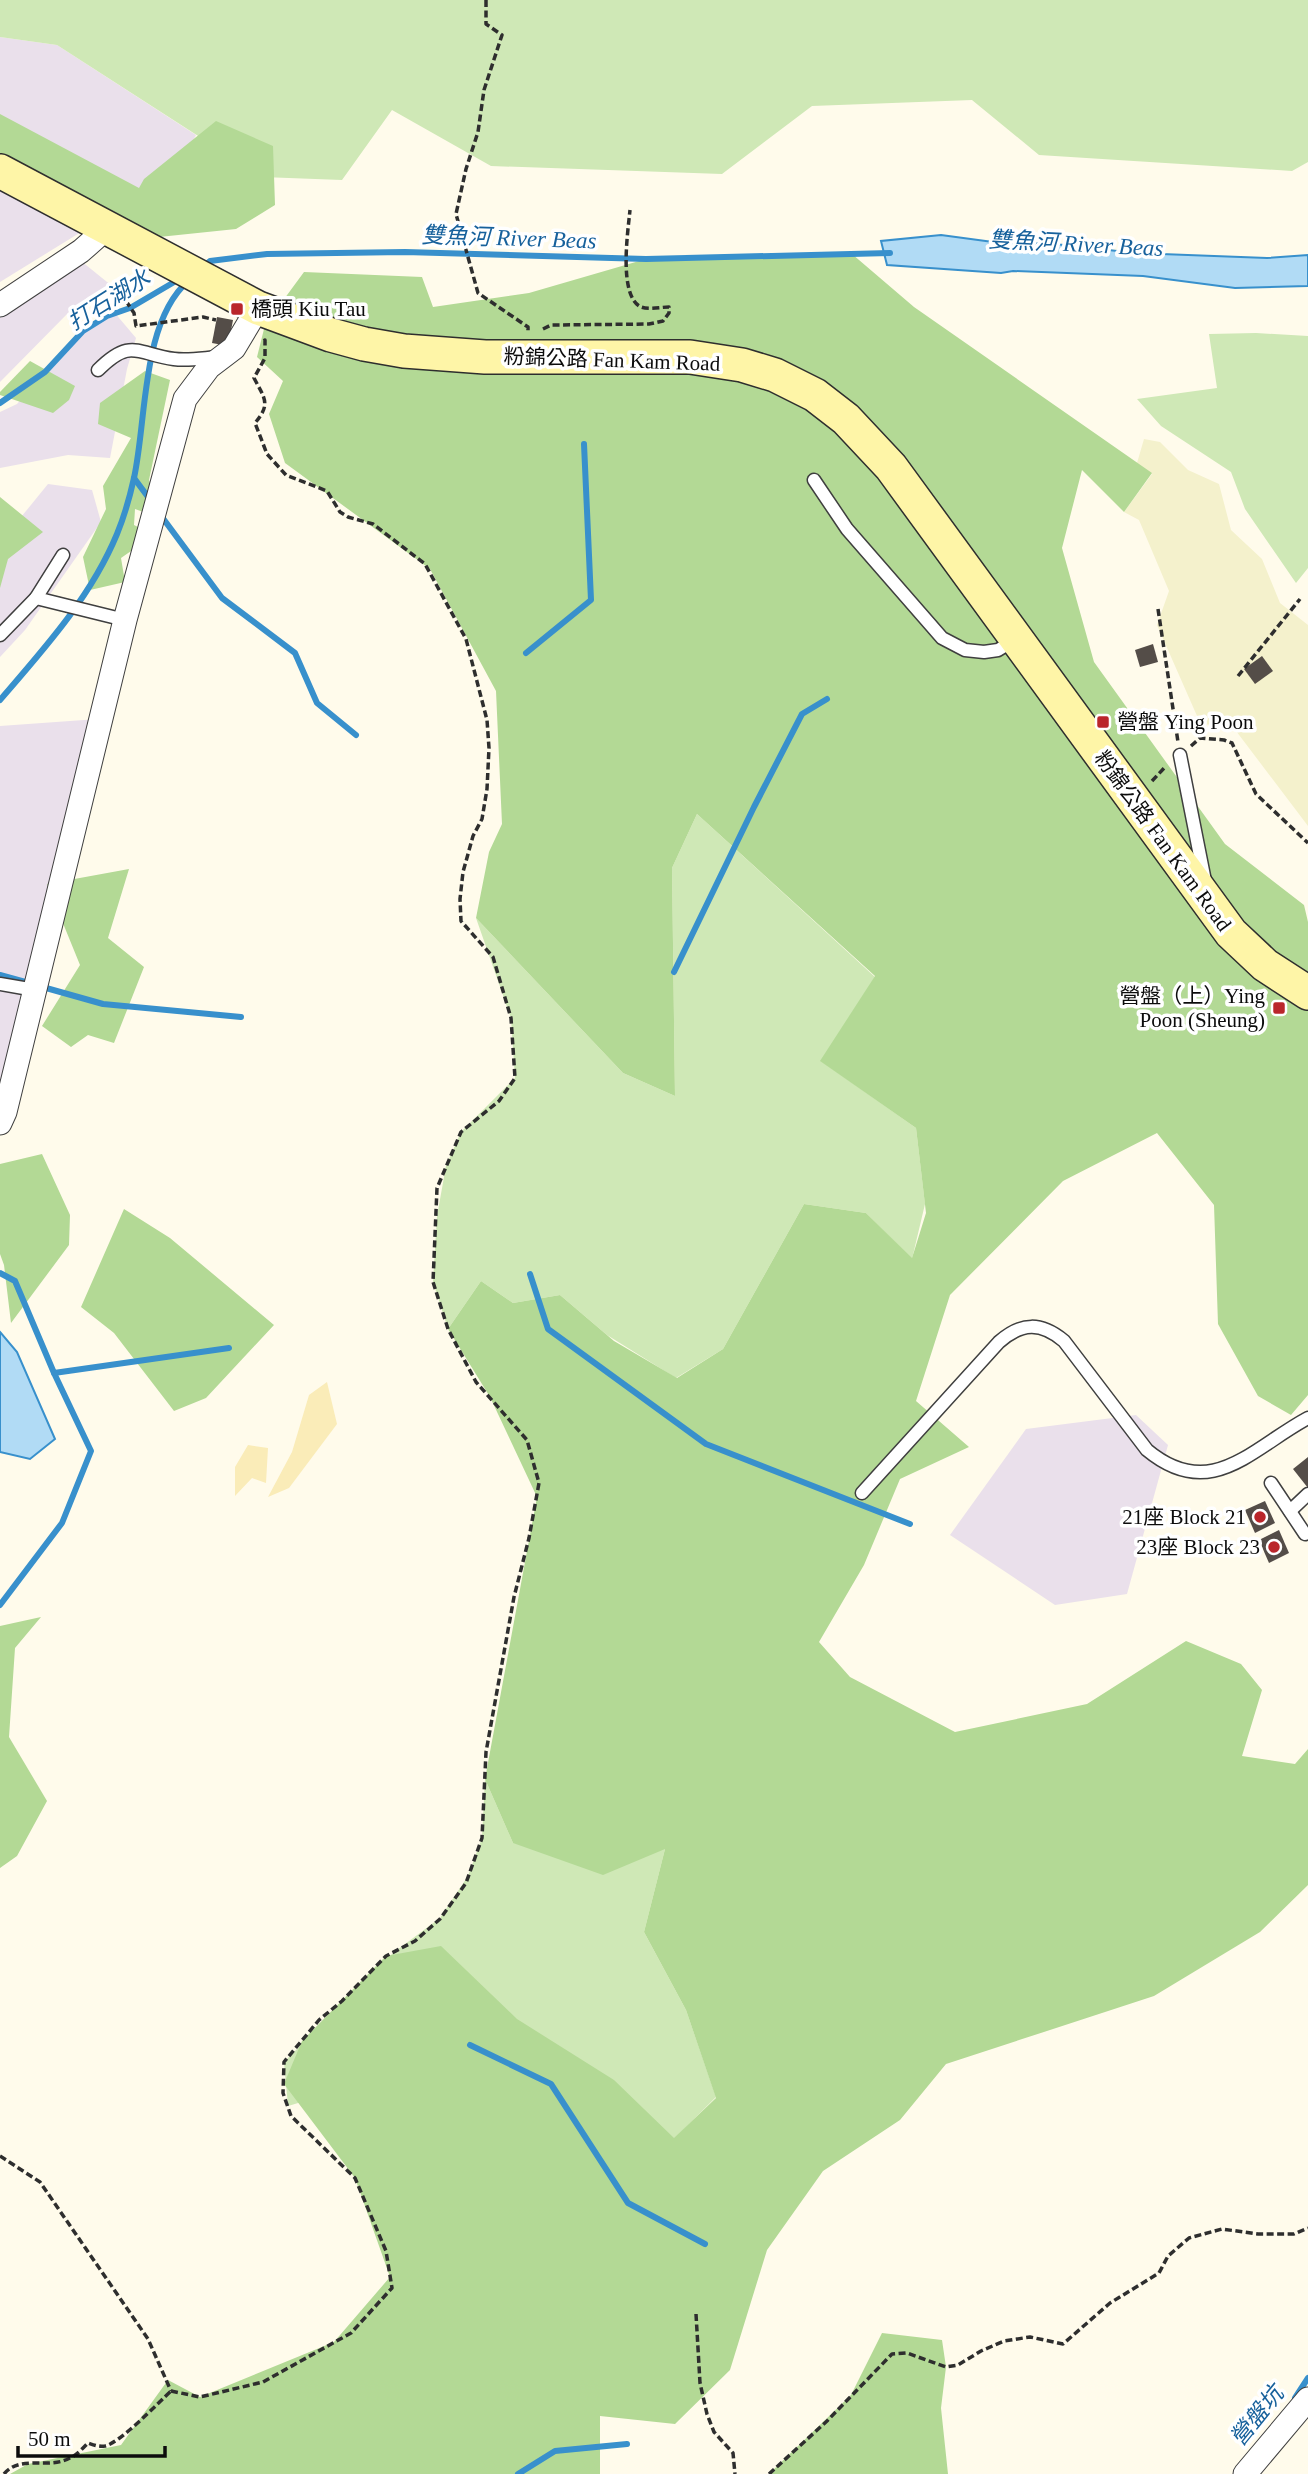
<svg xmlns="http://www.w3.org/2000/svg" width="1308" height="2474" font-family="'Times New Roman','Noto Sans TC',serif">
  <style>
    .industrial { fill: #eae0eb }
    .farmland { fill: #f4f1cc }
    .green { fill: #cfe8b6 }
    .forest { fill: #b3d995 }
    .sand { fill: #faecb8 }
    .water { fill: #b1dbf5; stroke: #3890cc; stroke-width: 2 }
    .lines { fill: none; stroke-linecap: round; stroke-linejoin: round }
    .stream { stroke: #3890cc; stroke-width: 6 }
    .building { fill: #544d48 }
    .lane-casing { stroke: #3f3f3f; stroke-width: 15 }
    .street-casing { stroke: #3f3f3f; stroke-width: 25 }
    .secondary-casing { stroke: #2e2e2e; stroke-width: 36 }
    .path { stroke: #2e2e2e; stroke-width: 3.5; stroke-dasharray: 7 3.5; stroke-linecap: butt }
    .lane { stroke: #fff; stroke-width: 12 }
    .street { stroke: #fff; stroke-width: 23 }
    .secondary { stroke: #fef5a7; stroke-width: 33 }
    .poi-dot { fill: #ba262b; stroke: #fff; stroke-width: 2.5 }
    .labels { text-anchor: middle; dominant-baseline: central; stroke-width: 7; stroke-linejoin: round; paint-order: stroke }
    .poi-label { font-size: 21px; fill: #0c0c0c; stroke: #fff; text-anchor: end }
    .street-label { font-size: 21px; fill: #0c0c0c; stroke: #fff }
    .water-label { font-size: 23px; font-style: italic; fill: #17619c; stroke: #fff }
  </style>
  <rect width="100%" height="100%" fill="#fffbeb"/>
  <g class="industrial">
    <polygon points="0,37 57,45 196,135 149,226 0,148"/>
    <polygon points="0,191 81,232 0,282"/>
    <polygon points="81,261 112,286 69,312 0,382 0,316"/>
    <polygon points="114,312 136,338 127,369 110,458 68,455 0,468 0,412 17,404 81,333"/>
    <polygon points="48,484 92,490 101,522 25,630 0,657 0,543"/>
    <polygon points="112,718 0,1130 0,726"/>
    <polygon points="1136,1415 1168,1445 1127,1594 1055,1605 950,1535 1026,1429"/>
  </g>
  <polygon class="farmland" points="1144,439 1160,442 1188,470 1219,484 1231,530 1262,559 1280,603 1308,625 1308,826 1230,723 1201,725 1157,625 1169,591 1139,520 1124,512 1152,474 1137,463"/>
  <g class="green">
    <polygon points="0,0 1308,0 1308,162 1292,171 1039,155 972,100 812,106 722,174 491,166 392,110 342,180 262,177 57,45 0,37"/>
    <polygon points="1256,333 1308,336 1308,568 1296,583 1245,509 1231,472 1161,426 1137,399 1217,388 1209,334"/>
    <polygon points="697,814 875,977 821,1061 916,1128 925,1204 912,1259 866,1213 804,1204 723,1349 676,1378 607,1335 560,1295 513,1303 481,1281 448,1329 433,1282 437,1216 446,1166 461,1132 515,1078 511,1018 476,918 623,1073 675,1096 672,868"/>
    <polygon points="485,1779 513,1843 665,1849 644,1932 686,2010 716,2097 674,2139 410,2070 288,2106 284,2062 393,1953 440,1918 468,1876 482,1838"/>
  </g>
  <g class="forest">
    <polygon points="0,114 139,188 144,179 216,121 273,146 275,205 236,229 159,237 0,155"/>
    <polygon points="852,254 914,307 1152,473 1124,512 1082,470 1062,548 1094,662 1225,844 1304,905 1308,922 1308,1395 1291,1415 1258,1396 1218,1324 1214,1205 1157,1133 1063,1181 950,1295 916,1401 969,1447 900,1479 864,1565 819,1642 850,1677 955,1732 1087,1704 1186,1641 1241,1664 1262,1690 1242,1756 1295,1764 1308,1749 1308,1885 1260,1932 1154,1996 946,2064 900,2120 823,2171 767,2250 730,2370 675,2424 600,2416 600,2474 10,2474 28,2464 121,2445 168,2380 200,2397 334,2342 390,2277 355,2178 284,2084 302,2041 386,1956 441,1946 517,2019 614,2080 674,2138 716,2098 686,2010 644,1932 665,1849 603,1875 513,1843 485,1779 537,1497 490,1397 448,1329 481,1281 513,1303 560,1295 614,1341 677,1378 723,1349 804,1204 866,1213 912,1258 926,1213 916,1128 820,1061 875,976 697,814 672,868 675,1096 623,1073 476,918 489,852 502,824 496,691 430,569 285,463 269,414 283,381 257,357 265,325 304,272 422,277 433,307 529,293 646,259"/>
    <polygon points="30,361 75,386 69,400 53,413 0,395 0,392"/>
    <polygon points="145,371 170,380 149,480 160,518 135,509 134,525 154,535 121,558 125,582 90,590 83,557 106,509 103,486 131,438 98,424 100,403"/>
    <polygon points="0,497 43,532 8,559 0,588"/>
    <polygon points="129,869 108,938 144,967 114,1043 88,1035 71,1047 42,1026 80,965 47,884"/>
    <polygon points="42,1154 70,1215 69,1245 11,1323 4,1265 0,1254 0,1164"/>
    <polygon points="124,1209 170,1238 274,1325 206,1398 174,1411 114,1333 81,1307"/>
    <polygon points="41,1617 15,1648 9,1737 47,1801 17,1856 0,1868 0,1626"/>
    <polygon points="882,2333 942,2340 946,2367 941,2408 948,2474 769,2474 851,2395"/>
  </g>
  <g class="sand">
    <polygon points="327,1382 337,1424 289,1488 268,1497 292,1452 309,1395"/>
    <polygon points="248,1445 268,1448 266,1483 252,1478 235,1496 235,1467"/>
  </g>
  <g class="water">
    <polygon points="941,235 993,242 1055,244 1135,253 1267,258 1308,255 1308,286 1235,288 1143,276 1013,271 1001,273 887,265 881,241"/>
    <polygon points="0,1332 17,1352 55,1439 30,1459 0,1452"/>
  </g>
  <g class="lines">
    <g class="stream">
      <polyline points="204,266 210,261 267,254 405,252 646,259 890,253"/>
      <polyline points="0,403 45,372 83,331 107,316 130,308 181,278"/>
      <polyline points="134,478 151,501"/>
      <polyline points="159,513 222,598 295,653 317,703 356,735"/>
      <polyline points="526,653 591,600 584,444"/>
      <path d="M 0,700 C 44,649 91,597 117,534 C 124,517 130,496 134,478 C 147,419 141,323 188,281"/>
      <polyline points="674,972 754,807 802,714 827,699"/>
      <polyline points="0,975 29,983"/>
      <polyline points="39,986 103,1004 241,1017"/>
      <polyline points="0,1273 15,1281 54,1373 91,1451 62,1523 0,1605"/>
      <polyline points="530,1274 548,1329 706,1444 910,1524"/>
      <polyline points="54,1373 229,1348"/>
      <polyline points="470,2045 551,2084 628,2203 705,2244"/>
      <polyline points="1295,2398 1308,2378"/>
      <polyline points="518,2474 555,2451 627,2444"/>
    </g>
  </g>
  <g class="building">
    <polygon points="217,317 233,320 228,346 212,343"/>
    <polygon points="1153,644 1158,662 1140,667 1135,650"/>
    <polygon points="1262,656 1273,671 1255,684 1244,669"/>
    <polygon points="1308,1457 1308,1488 1293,1469"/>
    <polygon points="1265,1501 1275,1523 1255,1533 1245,1510"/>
    <polygon points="1279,1530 1289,1553 1269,1563 1259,1540"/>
  </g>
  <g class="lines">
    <defs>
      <g id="lane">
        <path d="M 98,370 C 131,337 137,354 174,359 C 188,361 204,358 219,357"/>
        <polyline points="814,480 847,529 942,638 965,650 984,652 998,650 1016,639"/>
        <polyline points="36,598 125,620"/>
        <polyline points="0,635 36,598 63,555"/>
        <polyline points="1180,755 1205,881"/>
        <polyline points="0,984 35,990"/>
        <polyline points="1271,1483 1305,1534"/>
        <path d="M 862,1493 L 999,1342 C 1022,1322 1041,1322 1064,1341 L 1147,1450 C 1211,1503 1252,1448 1308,1418"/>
        <polyline points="1290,1511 1308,1494"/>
      </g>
      <g id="street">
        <polyline points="0,305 81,251 107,228"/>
        <polyline points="0,1123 5,1112 125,620 185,399 209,367 234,348 258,308"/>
        <polyline points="1245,2474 1308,2399"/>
      </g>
      <polyline id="secondary" points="0,171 258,308 331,335 364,344 404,351 485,357 690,357 742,365 775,375 815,395 846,419 891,467 1231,933 1265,965 1308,993"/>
    </defs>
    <use href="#lane" class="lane-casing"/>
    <use href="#street" class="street-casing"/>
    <use href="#secondary" class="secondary-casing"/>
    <g class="path">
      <polyline points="486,0 486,24 502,35 484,90 478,132 466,169 456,214 478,293 528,327 528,332"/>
      <polyline points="120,292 134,313 136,326 203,317 216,320"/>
      <path d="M 543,329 L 551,325 L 649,324 L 663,321 L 669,313 L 669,307 C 661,307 649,310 641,307 C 618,296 628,231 630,210"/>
      <polyline points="1158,609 1178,742"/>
      <polyline points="1238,676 1300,599"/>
      <polyline points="1191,746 1200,738 1224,740 1232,743 1256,794 1308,843"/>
      <polyline points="1152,781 1166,766"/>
      <polyline points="0,2156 40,2182 148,2339 171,2391"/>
      <polyline points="696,2314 700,2383 707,2414 714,2432 733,2453 735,2474"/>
      <path d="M 171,2391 L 200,2397 L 263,2382 L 351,2333 L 392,2288 L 386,2251 L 355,2178 L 291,2116 L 283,2093 L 284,2062 L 319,2020 L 342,2001 L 386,1956 L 415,1941 L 440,1919 L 466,1883 L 482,1838 L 486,1752 L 514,1597 L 529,1538 L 539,1483 L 527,1440 L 476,1382 L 448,1329 L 433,1282 L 437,1188 L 461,1132 L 499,1101 L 515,1078 L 511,1018 L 493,957 L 461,921 L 460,899 L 463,872 L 473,836 L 482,819 L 487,789 L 489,748 L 487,720 L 466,639 L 425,564 L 373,524 L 348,517 L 340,512 L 327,491 L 286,475 L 267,454 L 255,423 C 271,404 265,399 254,378 L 265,358 L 265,340 L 262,342"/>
      <path d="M 4,2474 C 21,2454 48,2470 70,2458 C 77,2455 83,2448 88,2443 C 94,2445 99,2447 105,2446 C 120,2443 158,2403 171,2391"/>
      <polyline points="769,2474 827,2421 892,2354 907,2353 946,2367 958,2365 981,2351 1004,2341 1030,2337 1063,2344 1110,2303 1159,2273 1168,2256 1189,2238 1222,2229 1258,2234 1294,2234 1308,2228"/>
    </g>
    <use href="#lane" class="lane"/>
    <use href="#street" class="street"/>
    <use href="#secondary" class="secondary"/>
  </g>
  <g class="poi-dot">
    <rect x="230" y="302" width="14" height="14" rx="3.5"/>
    <rect x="1096" y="715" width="14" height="14" rx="3.5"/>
    <rect x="1272" y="1001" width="14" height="14" rx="3.5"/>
    <circle cx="1260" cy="1517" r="7"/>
    <circle cx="1274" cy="1547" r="7"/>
  </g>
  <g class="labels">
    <g class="poi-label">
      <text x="251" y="309" text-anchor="start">橋頭 Kiu Tau</text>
      <text x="1117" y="722" text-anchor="start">營盤 Ying Poon</text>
      <text x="1265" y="996">營盤（上）Ying<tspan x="1265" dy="24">Poon (Sheung)</tspan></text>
      <text x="1246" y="1517">21座 Block 21</text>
      <text x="1260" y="1547">23座 Block 23</text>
    </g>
    <g class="street-label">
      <text transform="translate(612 360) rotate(2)">粉錦公路 Fan Kam Road</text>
      <text transform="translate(1163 841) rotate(54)">粉錦公路 Fan Kam Road</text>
    </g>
    <g class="water-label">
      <text transform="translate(509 238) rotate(2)">雙魚河 River Beas</text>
      <text transform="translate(1076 244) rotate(3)">雙魚河 River Beas</text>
      <text transform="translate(109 300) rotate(-32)">打石湖水</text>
      <text transform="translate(1257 2416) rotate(-51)">營盤坑</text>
    </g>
  </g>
  <path d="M18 2446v10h147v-10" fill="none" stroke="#0c0c0c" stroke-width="3.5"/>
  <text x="28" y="2446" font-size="21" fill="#0c0c0c" stroke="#ffffff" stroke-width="5" paint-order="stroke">50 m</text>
</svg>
